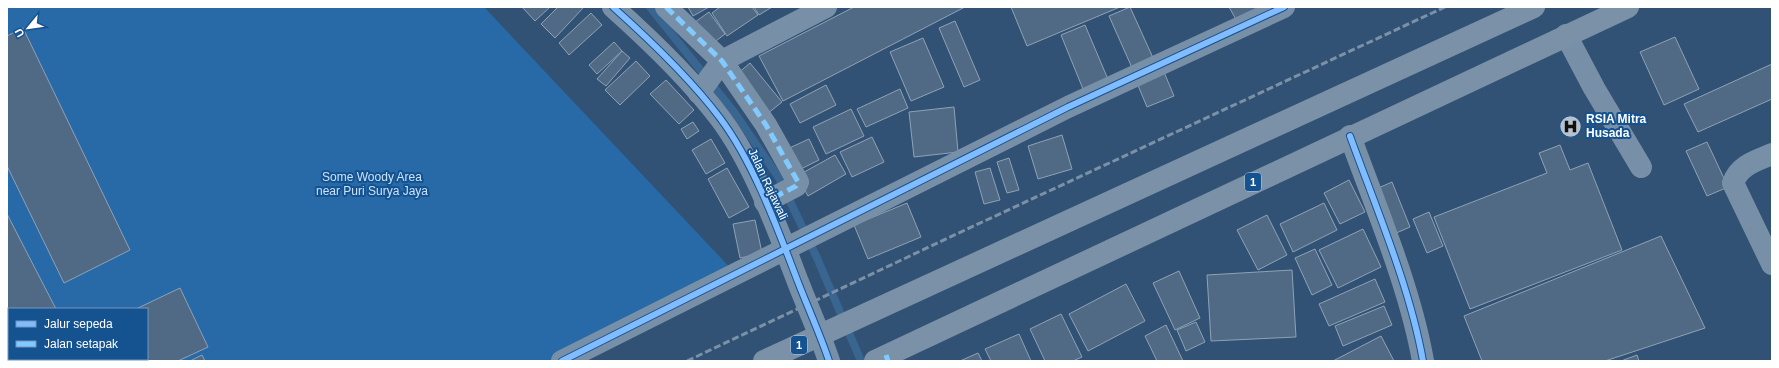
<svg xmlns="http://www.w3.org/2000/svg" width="1779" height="368" font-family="Arial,sans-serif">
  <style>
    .green { fill: #2869a7; fill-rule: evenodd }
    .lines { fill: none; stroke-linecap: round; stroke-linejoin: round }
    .stream { stroke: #396591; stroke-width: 8 }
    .building { fill: #506a85; stroke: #8ea2b5 }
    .minor { stroke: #7890a7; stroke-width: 22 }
    .highway { stroke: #7a91a7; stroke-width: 22 }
    .rail { stroke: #7a91a7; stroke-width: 3; stroke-dasharray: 7 3; stroke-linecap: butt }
    .quiet { stroke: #80caff; stroke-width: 5; stroke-dasharray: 10 5; stroke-linecap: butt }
    .cycleway-casing { stroke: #155290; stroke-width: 8 }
    .cycleway { stroke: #80bcff; stroke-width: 6 }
    .labels { text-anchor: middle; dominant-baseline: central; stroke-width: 4; stroke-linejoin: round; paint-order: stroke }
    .shield { fill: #155290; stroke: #b9cbde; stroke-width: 1 }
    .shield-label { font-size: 11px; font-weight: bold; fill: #fff }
    .poi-label { font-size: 12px; font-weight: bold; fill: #fff; stroke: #155290; text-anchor: start }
    .park-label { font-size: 12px; fill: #c9e3fc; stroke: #155290 }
    .street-label { font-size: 12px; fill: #fff; stroke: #155290 }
  </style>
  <rect width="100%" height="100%" fill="#315274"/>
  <path class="green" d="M 7,7 L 484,7 L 737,275 L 552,361 L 7,361 ZM 9,309 L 147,309 L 147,359 L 9,359 Z"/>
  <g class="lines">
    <polyline class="stream" points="650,7 734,112 779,178 817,258 861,361"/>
  </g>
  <g class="building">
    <polygon points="522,7 550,7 535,21"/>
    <polygon points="558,7 584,7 555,38 541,24"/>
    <polygon points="688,7 709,7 693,16"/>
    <polygon points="720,7 752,7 758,15 727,36 712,13"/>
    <polygon points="754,7 772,7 759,15"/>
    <polygon points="854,7 965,7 783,101 759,56"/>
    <polygon points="1011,7 1120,7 1027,46"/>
    <polygon points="1130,7 1154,60 1133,70 1109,16"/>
    <polygon points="1229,7 1265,7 1238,23"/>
    <polygon points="709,12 725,34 708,47 691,25"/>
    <polygon points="591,13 602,25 569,55 559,43"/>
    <polygon points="955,21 980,80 964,87 939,28"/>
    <polygon points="1085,25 1110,84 1085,94 1061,35"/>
    <polygon points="23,28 130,250 64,283 7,166 7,36"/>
    <polygon points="1675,37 1699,89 1664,105 1640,52"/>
    <polygon points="923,38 944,87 911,101 890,52"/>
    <polygon points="614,42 622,51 597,74 589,65"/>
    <polygon points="622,51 630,58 606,86 597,79"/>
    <polygon points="636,61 650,76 620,105 605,90"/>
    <polygon points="750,63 782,102 767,114 736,75"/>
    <polygon points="1772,64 1772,99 1698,132 1684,104"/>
    <polygon points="1164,72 1174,96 1147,107 1137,83"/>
    <polygon points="666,80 694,110 679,124 650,94"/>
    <polygon points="826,85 836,105 800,123 790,104"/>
    <polygon points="900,89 908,108 866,127 857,109"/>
    <polygon points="954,107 958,152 914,157 909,112"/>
    <polygon points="851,109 864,136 826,154 813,127"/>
    <polygon points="693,122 699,131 687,139 681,129"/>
    <polygon points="1062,135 1072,169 1038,179 1028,146"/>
    <polygon points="872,137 884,162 852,177 840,152"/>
    <polygon points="711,139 725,163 706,174 692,150"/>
    <polygon points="809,139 819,160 795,172 785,150"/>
    <polygon points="1707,142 1728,187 1707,196 1686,151"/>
    <polygon points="1560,145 1570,170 1588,163 1622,250 1470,309 1434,217 1547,173 1539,153"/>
    <polygon points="835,155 846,174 808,196 797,176"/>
    <polygon points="1009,158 1019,190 1007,193 997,162"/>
    <polygon points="727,168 749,207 729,218 708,179"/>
    <polygon points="990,168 1000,200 984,204 975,172"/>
    <polygon points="1349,180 1365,212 1340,224 1324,193"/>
    <polygon points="1392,182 1410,227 1394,234 1376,189"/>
    <polygon points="907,203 921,237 868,259 854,225"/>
    <polygon points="1324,203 1337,230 1293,252 1280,224"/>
    <polygon points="1429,212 1443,246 1427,253 1413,219"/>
    <polygon points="7,214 56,309 9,309 9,359 19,359 15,361 7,361"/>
    <polygon points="1267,215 1287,255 1258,270 1237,230"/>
    <polygon points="755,220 762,253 740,258 733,224"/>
    <polygon points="1363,229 1381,267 1338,288 1319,250"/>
    <polygon points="1661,236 1705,328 1605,361 1482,361 1464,316"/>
    <polygon points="1315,249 1332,285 1312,295 1295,258"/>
    <polygon points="1292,270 1296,337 1211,341 1207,275"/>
    <polygon points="1179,271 1200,318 1175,330 1153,283"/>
    <polygon points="1375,279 1385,302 1329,326 1319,304"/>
    <polygon points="1126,284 1145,321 1088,351 1069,314"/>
    <polygon points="180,288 208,347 178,361 41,361 40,359 147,359 147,309 136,309"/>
    <polygon points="1384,306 1392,325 1343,346 1335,326"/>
    <polygon points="1061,314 1082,357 1073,361 1045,361 1030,329"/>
    <polygon points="1196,322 1205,342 1186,351 1177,330"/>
    <polygon points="1166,325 1183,361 1157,361 1145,336"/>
    <polygon points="1019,334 1031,361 991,361 985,349"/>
    <polygon points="1381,336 1394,361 1333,361"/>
    <polygon points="978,353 982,361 960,361"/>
    <polygon points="202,355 205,361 190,361"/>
    <polygon points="1637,355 1639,361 1621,361"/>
  </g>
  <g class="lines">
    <g class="minor">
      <path d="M 613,7 C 651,41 690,78 720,118 C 754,163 778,230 798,282 C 808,308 820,334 829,361"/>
      <polyline points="666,7 722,61 766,125 798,182 796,186 765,202"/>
      <polyline points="1566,35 1594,88 1641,167"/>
      <polyline points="699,93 722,61 826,7"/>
      <path d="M 1350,136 C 1376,208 1410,287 1423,361"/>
      <path d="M 1772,154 C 1756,161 1739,165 1733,183 L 1772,264"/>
      <polyline points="562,361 1068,107 1284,7"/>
    </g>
    <g class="highway">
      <polyline points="764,361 1534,7"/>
      <polyline points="875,361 1628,7"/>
    </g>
    <polyline class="rail" points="687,361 963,231 1445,7"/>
    <g class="quiet">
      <polyline points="666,7 722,61 766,125 798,182 796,186 765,202"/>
      <polyline points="886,355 888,361"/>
    </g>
    <defs>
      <g id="cycleway">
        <path d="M 613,7 C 651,41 690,78 720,118 C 754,163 778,230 798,282 C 808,308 820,334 829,361"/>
        <path d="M 1350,136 C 1376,208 1410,287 1423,361"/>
        <polyline points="562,361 1068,107 1284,7"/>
      </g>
    </defs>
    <use href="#cycleway" class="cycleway-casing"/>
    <use href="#cycleway" class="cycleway"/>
  </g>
  <defs>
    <symbol id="hospital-disc" viewBox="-11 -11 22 22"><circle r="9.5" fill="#b7c2ce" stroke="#155290"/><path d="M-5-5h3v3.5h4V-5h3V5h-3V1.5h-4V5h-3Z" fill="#111"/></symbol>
  </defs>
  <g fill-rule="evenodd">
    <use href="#hospital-disc" x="1558" y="114" width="25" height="25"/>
  </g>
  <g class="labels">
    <g class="shield">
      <rect x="1245" y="173" width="16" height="18" rx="3"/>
      <rect x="791" y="336" width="16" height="18" rx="3"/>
    </g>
    <g class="shield-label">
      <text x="1253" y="182">1</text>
      <text x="799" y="345">1</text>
    </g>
    <g class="poi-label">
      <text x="1586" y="119">RSIA Mitra<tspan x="1586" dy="14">Husada</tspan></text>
    </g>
    <g class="park-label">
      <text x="372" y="177">Some Woody Area<tspan x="372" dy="14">near Puri Surya Jaya</tspan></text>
    </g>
    <g class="street-label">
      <text transform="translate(768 184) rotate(65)">Jalan Rajawali</text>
    </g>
  </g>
  <rect width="1779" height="368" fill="none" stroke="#ffffff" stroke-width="16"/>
  <rect x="8" y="308" width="140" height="52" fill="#155290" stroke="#7397bc"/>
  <rect x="16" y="321" width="20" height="6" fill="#80bcff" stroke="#7397bc"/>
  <text x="44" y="328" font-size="12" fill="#ffffff">Jalur sepeda</text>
  <rect x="16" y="341" width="20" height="6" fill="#80caff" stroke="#7397bc"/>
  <text x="44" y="348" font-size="12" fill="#ffffff">Jalan setapak</text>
  <g transform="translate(28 28) rotate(241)" stroke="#155290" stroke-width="3" paint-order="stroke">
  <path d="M0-3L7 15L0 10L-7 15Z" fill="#ffffff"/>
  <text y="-6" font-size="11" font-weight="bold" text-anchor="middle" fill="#ffffff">U</text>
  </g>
</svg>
